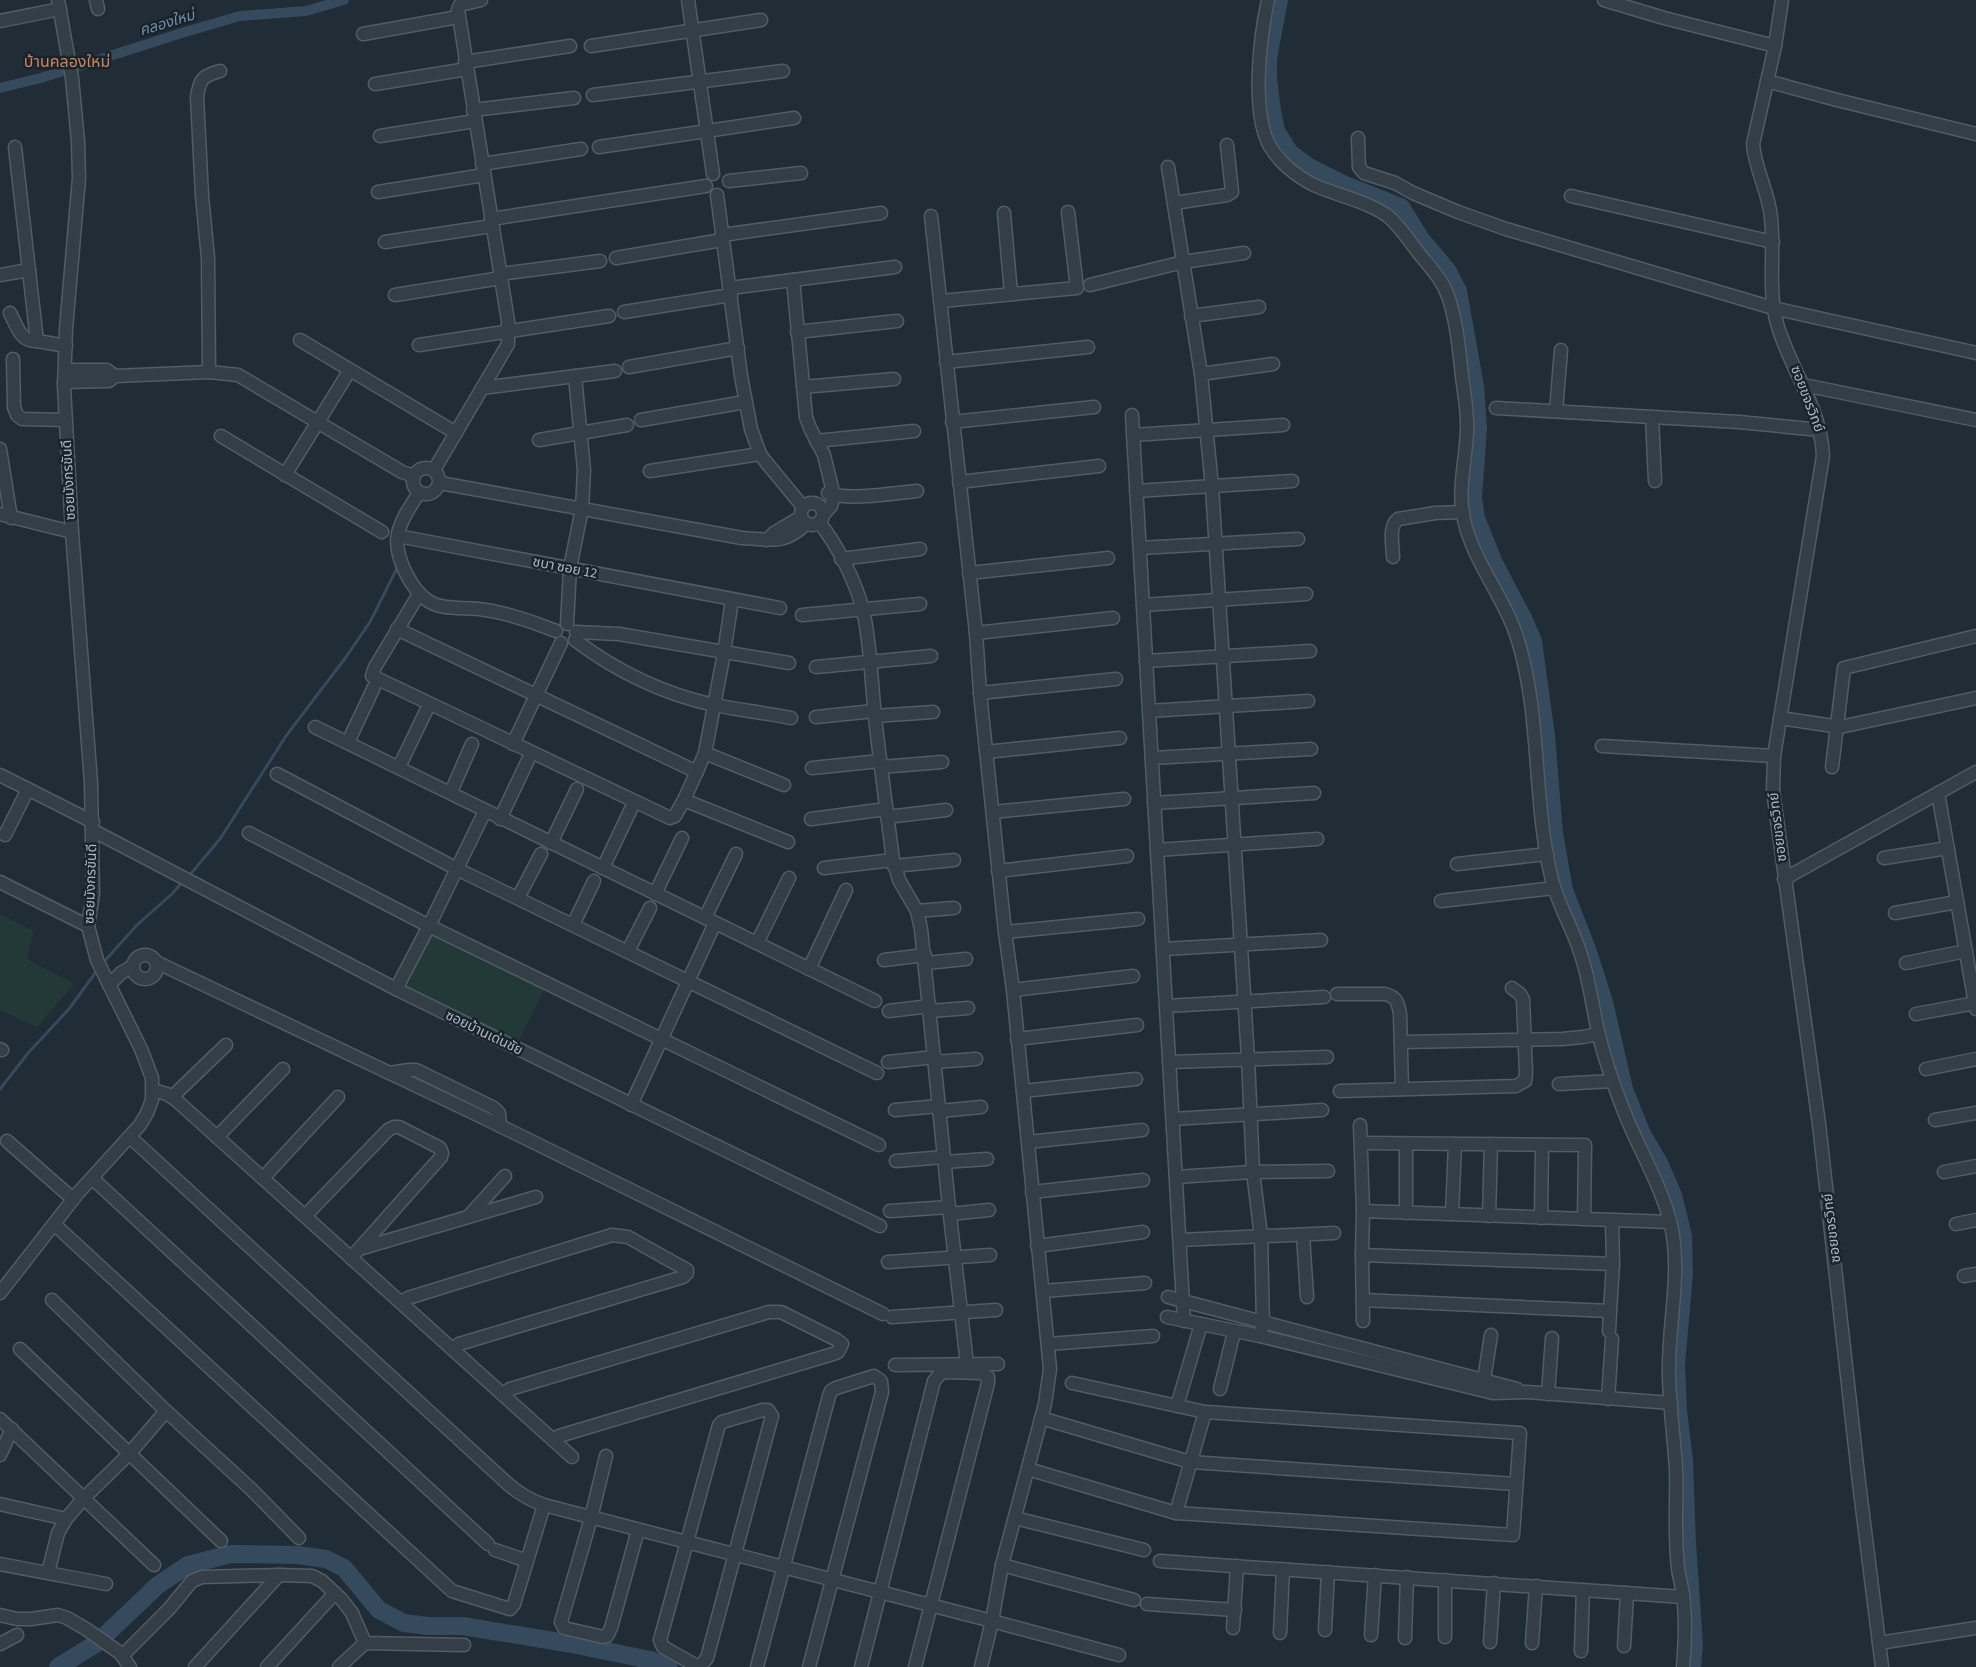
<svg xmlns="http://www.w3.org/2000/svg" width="1976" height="1667" font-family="'Source Sans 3','Noto Sans Thai',sans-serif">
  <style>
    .green { fill: #233938 }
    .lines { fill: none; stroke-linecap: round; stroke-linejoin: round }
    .stream { stroke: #354a5d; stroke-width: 3 }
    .canal { stroke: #354a5d; stroke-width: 10 }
    .river { stroke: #354a5d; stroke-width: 18 }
    .minor-casing { stroke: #515c65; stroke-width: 15 }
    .minor { stroke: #343e47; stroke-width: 12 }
    .labels { text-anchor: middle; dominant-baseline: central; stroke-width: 5; stroke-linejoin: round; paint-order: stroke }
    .street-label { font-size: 14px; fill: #aeb9c4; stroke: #19232b }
    .water-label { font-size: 15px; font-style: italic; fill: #708da7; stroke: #19232b }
    .quarter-label { font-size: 16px; fill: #cf835e; stroke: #19232b }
  </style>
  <rect width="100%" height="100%" fill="#202c36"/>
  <g class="green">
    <polygon points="0,914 34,931 27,959 74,984 37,1027 0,1010"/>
    <polygon points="432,934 545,988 518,1043 405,989"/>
  </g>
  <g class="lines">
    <g class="stream">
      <polyline points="188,877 220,839 286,736 346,657 370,622 397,568"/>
      <polyline points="102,964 137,925 173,893 183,881"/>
      <polyline points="0,1089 29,1052 69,1009 98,969"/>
    </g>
    <polyline class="canal" points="0,88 41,78 185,32 240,16 306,11 344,0"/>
    <g class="river">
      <polyline points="1279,0 1268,58 1268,78 1272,111 1276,131 1290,153 1309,167 1343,184 1401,207 1420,238 1447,270 1458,291 1475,386 1478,428 1473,498 1476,518 1494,563 1523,618 1533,641 1546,736 1554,833 1564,890 1587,949 1604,1002 1624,1089 1642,1134 1659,1163 1673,1195 1683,1236 1684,1274 1676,1365 1678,1410 1684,1460 1687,1543 1694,1645 1692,1667"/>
      <polyline points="58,1667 97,1643 158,1585 188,1565 231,1554 298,1555 326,1559 344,1568 379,1610 404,1623 428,1626 463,1626 572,1644 650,1660 669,1667"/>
    </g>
    <defs>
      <g id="minor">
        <polyline points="96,0 98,9"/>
        <polyline points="688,0 713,174"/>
        <path d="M 1268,0 C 1260,37 1253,99 1265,135 C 1272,157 1294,175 1314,185 C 1338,196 1368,201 1389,217 C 1400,227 1409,240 1418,252 C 1429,266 1442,279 1448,296 C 1457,322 1459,350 1462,376 C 1464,394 1468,412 1467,430 C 1466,462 1457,488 1464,520 C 1474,564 1507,600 1519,644 C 1541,719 1533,800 1551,876 C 1557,904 1572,926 1580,952 C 1589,977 1592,1005 1598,1031 C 1604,1058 1613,1083 1623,1109 C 1638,1148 1661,1184 1671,1225 C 1682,1276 1667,1328 1669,1378 C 1670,1409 1674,1439 1676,1469 C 1677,1502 1674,1535 1678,1568 C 1679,1577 1682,1586 1683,1595 C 1686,1618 1685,1644 1683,1667"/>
        <polyline points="1604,0 1664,18 1775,46"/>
        <path d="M 1782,0 L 1775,46 L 1753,144 C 1755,170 1769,192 1771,218 C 1775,254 1767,292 1778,327 C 1792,372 1821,408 1823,456 L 1774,756 L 1773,791 L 1819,1124 L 1859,1483 L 1882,1667"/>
        <polyline points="0,21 60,9"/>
        <polyline points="363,34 458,17"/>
        <polyline points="591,46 761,20"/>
        <polyline points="465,62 570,46"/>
        <polyline points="1767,81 1837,100 1976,134"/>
        <polyline points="375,84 467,69"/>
        <polyline points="593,95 783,71"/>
        <polyline points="473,110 574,98"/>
        <polyline points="380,136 475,121"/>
        <polyline points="1358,138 1359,167 1364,173 1395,183 1413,193 1458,212 1506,229 1773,308 1976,353"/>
        <polyline points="15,147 37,341 66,346"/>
        <polyline points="599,147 794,118"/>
        <polyline points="482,164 581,149"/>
        <polyline points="1168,167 1201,374 1212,487 1248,1058 1253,1172 1261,1236 1263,1323 1260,1336"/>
        <polyline points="729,181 801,173"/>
        <polyline points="378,192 484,175"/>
        <polyline points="717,195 741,376 751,429 760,454 766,462 803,507"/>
        <polyline points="1571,196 1773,242"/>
        <polyline points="1174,203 1227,195 1232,192 1227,145"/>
        <polyline points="1004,213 1011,294"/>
        <polyline points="931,216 976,633 980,693 1005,932 1013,990 1050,1369 1045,1404 1002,1565 992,1621 981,1667"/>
        <polyline points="491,219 706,186"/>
        <polyline points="722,235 881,213"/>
        <polyline points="385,242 492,226"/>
        <polyline points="616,258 722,240"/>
        <polyline points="500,274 600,261"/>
        <polyline points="0,275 29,270"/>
        <polyline points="793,280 806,417 810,428 824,455 834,496 831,506 823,515"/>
        <polyline points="1090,285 1183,262 1244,253"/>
        <polyline points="730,288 895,267"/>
        <polyline points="395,295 501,278"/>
        <polyline points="941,301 1077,288 1068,212"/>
        <polyline points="624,312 731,295"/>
        <path d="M 10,313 C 17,326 20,342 37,341"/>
        <polyline points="1191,316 1259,307"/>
        <polyline points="797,332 897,321"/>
        <polyline points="300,340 456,433"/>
        <polyline points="419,345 609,316"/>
        <polyline points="13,359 14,407 17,415 22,419 65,420"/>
        <polyline points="946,362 1088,347"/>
        <polyline points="629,367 738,348"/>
        <polyline points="65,370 107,370 115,376"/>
        <path d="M 209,372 L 208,258 L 202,196 L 197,97 C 200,79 202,76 220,71"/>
        <polyline points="1201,374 1273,364"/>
        <polyline points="64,382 109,381 115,376 209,372 238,375 402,472 414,476"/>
        <polyline points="1804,385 1976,420"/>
        <polyline points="803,387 894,379"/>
        <polyline points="482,388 615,371"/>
        <polyline points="1496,408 1739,422 1820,430"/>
        <polyline points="1556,411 1561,350"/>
        <polyline points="1132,415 1184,1321"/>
        <polyline points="1652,417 1655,481"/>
        <polyline points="641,420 745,402"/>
        <polyline points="952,422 1094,407"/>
        <polyline points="1133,435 1283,425"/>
        <polyline points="221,436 382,532"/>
        <polyline points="539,440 627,425"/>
        <polyline points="816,441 914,431"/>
        <polyline points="0,449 11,518"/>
        <circle cx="426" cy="481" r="13"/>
        <polyline points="434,470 508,344 508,321 458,10 460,5 481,0"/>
        <polyline points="650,471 760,454"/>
        <polyline points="285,475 350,370"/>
        <polyline points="959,482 1099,466"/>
        <path d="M 440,483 L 742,538 C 771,539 783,546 807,523"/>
        <polyline points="1136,491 1292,481"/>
        <path d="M 419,493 C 411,505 402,518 398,533 C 393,556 413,595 434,604 C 448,610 465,607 479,609 C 506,612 531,621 556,631"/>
        <path d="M 828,493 C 849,501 894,493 917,491"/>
        <circle cx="812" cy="514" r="11"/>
        <polyline points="0,514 72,532"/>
        <path d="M 819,522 C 838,546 855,580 863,610 C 871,645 871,681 875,716 C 880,764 887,812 893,860 L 899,880 L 917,911 L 921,929 L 949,1207 L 967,1364"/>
        <polyline points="398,536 780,608"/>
        <polyline points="767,540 774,533 801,517"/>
        <polyline points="1140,548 1298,539"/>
        <path d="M 1393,557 C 1393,545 1388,527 1398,519 L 1435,513 L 1463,512"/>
        <polyline points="841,559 920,549"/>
        <polyline points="969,573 1108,558"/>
        <polyline points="419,594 375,667 372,676 670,818 675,816 684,800 705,753 724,653 732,600"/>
        <polyline points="1143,605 1306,594"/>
        <polyline points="802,615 920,604"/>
        <polyline points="567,624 570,568 582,509 584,470 575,376"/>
        <polyline points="397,629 697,772"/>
        <polyline points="576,632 619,634 789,663"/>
        <polyline points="976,633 1113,618"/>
        <path d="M 575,640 C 616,671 664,694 714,705 C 740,710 765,713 791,718"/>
        <polyline points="1146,661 1310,651"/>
        <polyline points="816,667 931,656"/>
        <polyline points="980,693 1116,679"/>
        <polyline points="1149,711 1308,701"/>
        <polyline points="875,716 933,712"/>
        <polyline points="816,717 874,711"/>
        <polyline points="1780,718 1840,727 1976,698"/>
        <polyline points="315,727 875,1001"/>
        <polyline points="348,742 374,687"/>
        <polyline points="513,744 561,643"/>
        <polyline points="1602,746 1774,756"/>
        <polyline points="986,752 1120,738"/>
        <polyline points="705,753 784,785"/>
        <polyline points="1152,758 1311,749"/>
        <polyline points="399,767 426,711"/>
        <polyline points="881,767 942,762"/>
        <polyline points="1832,767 1844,668 1976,636"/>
        <polyline points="812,768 880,761"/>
        <polyline points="277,774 457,869 877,1073"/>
        <polyline points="0,775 93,822"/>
        <polyline points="451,792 472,744"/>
        <polyline points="1938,793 1976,1009"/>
        <polyline points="684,800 788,842"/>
        <polyline points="1154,803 1314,793"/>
        <polyline points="993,812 1124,799"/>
        <polyline points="887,817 946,810"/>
        <polyline points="500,819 528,760"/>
        <polyline points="811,819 886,809"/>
        <polyline points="92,830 396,989 880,1226"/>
        <polyline points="249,833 429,926 879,1145"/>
        <polyline points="5,835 28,789"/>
        <polyline points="551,843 577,789"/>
        <polyline points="1157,850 1317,839"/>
        <polyline points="1884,858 1948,848"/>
        <polyline points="1457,864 1547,854"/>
        <polyline points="894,866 954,860"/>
        <polyline points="603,868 631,809"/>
        <polyline points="824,868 893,860"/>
        <polyline points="998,871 1127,856"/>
        <polyline points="1784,879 1976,772"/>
        <polyline points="0,882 88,926"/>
        <polyline points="655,894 682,838"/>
        <polyline points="518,898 541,854"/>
        <polyline points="1441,901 1554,888"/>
        <polyline points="917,911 954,908"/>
        <polyline points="1895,913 1957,902"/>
        <polyline points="705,918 736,854"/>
        <polyline points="573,925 594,881"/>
        <polyline points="1005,932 1138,919"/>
        <polyline points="757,943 789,878"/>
        <polyline points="1163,949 1321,940"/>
        <polyline points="628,951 650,908"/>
        <circle cx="145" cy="967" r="12"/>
        <polyline points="884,960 925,955"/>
        <polyline points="156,962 480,1116 883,1314"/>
        <polyline points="926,963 966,959"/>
        <polyline points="1906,963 1966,951"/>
        <polyline points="809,969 846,890"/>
        <polyline points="109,985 121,973 133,966"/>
        <polyline points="396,989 429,926 485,811"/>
        <polyline points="1013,990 1133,976"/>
        <path d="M 1337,994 L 1385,994 C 1397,997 1398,1003 1400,1014 L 1402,1089"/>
        <polyline points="1166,1006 1324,997"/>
        <polyline points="889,1011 930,1006"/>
        <polyline points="931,1011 968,1008"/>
        <polyline points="1916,1014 1975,1003"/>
        <polyline points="1017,1039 1137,1025"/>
        <polyline points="1401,1042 1562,1039 1583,1037 1598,1034"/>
        <polyline points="0,1049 2,1050"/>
        <polyline points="888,1062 935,1057"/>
        <polyline points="935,1062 976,1059"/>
        <polyline points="1169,1062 1327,1057"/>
        <polyline points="1926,1069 1976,1059"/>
        <polyline points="389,1073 409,1070 416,1070 494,1108 499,1113 500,1126"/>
        <polyline points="1559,1084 1612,1081"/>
        <polyline points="153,1090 167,1094 176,1100 572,1457"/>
        <polyline points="1023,1091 1136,1079"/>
        <polyline points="1340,1091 1516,1086 1525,1081 1526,1073 1523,999 1520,994 1512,988"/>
        <polyline points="172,1097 226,1045"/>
        <polyline points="631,1105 715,923"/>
        <polyline points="895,1110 939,1106"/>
        <polyline points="940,1111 981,1107"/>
        <polyline points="1173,1119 1322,1110"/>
        <polyline points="1935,1120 1976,1113"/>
        <polyline points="1360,1125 1363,1211"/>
        <path d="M 130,1137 L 508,1484 C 519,1494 530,1500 544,1505 L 992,1621 L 1119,1655"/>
        <polyline points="217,1137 283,1069"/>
        <polyline points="7,1141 73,1199"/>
        <polyline points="1028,1142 1142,1130"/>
        <polyline points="1361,1143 1585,1145 1584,1219"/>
        <polyline points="896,1161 944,1157"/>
        <polyline points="945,1162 987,1159"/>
        <polyline points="1944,1172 1976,1166"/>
        <polyline points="1176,1177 1253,1172 1328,1171"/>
        <polyline points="92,1178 488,1544"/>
        <polyline points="263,1178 338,1097"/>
        <polyline points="1032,1192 1143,1180"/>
        <polyline points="890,1211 949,1207"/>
        <polyline points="1406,1213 1406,1144"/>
        <polyline points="950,1214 989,1210"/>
        <polyline points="1452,1214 1455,1144"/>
        <polyline points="305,1216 388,1130 394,1127 399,1127 440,1148 442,1153 441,1157 351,1258"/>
        <polyline points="1489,1216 1491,1144"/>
        <polyline points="468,1217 505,1176"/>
        <polyline points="1541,1218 1542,1145"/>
        <polyline points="54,1224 452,1591 510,1609 514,1604 544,1505"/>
        <polyline points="1956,1224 1976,1220"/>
        <polyline points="1303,1235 1307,1297"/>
        <polyline points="1180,1240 1334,1233"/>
        <polyline points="1037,1246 1143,1232"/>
        <polyline points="359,1249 536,1197"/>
        <polyline points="1362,1255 1613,1264"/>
        <polyline points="888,1262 990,1255"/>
        <polyline points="1964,1276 1976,1274"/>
        <polyline points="1043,1291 1145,1283"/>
        <polyline points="0,1293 78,1193 140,1125 147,1113 152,1100 152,1078 141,1049 97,960 88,926 93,894 91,783 72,532 64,386 66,329 79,178 78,141 72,78 58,0"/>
        <polyline points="1168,1297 1517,1389"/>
        <polyline points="52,1300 166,1411 252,1490 299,1538"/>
        <polyline points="1363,1300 1610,1311 1613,1264 1612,1220"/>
        <polyline points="401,1303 408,1298 612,1235 628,1237 687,1270 687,1273 683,1277 459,1344 452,1349"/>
        <polyline points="892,1317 996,1310"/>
        <polyline points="1167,1317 1260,1336 1493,1393 1527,1392 1671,1403"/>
        <polyline points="1363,1321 1362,1255 1363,1211 1670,1222"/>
        <polyline points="1609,1331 1610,1311"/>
        <polyline points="1048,1344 1153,1336"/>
        <polyline points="20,1349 221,1541"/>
        <polyline points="895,1365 998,1364"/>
        <polyline points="1484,1380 1491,1335"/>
        <polyline points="1220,1389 1234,1332"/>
        <polyline points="502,1394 510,1389 769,1312 781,1312 837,1340 842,1344 838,1352 833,1354 559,1436 553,1440"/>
        <polyline points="1548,1394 1552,1338"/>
        <polyline points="1608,1399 1612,1339"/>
        <polyline points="1177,1406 1201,1324"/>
        <polygon points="763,1410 768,1410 772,1416 707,1658 701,1665 695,1665 663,1647 660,1640 719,1425 722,1422"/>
        <polyline points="1041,1418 1190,1462 1516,1484"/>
        <polyline points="0,1419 154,1565"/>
        <polyline points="0,1455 12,1429"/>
        <polyline points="606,1456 591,1518 561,1622 564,1628 603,1637 607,1636 611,1628 638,1530"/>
        <polyline points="1028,1469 1176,1513 1513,1535 1520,1433 1205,1412 1072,1383"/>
        <polyline points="0,1504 66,1519"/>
        <polyline points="1176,1513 1205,1412"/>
        <polyline points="1015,1518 1144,1550"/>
        <polyline points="495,1550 527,1561"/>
        <polyline points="1160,1561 1683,1597"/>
        <polyline points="0,1564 106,1584"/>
        <polyline points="1002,1565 1134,1600"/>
        <polyline points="48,1573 58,1533 66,1519 84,1498 129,1454 166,1411"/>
        <polyline points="1445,1580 1445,1637"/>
        <polyline points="1147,1604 1235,1610"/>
        <polyline points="0,1615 17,1619 31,1619 58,1615 67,1618 86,1629 120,1653 130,1667"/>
        <polyline points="1233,1628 1237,1566"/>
        <polyline points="1325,1630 1328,1572"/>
        <polyline points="1280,1633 1283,1569"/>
        <polyline points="1371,1635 1375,1575"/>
        <polyline points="1405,1638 1407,1577"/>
        <polyline points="1490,1642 1494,1583"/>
        <polyline points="1532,1643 1536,1586"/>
        <polyline points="1879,1643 1976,1628"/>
        <polyline points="0,1644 17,1635"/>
        <polyline points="1624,1646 1627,1593"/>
        <polyline points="1581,1651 1583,1590"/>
        <polyline points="123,1655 169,1609 192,1581 202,1577 279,1575"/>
        <polyline points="195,1667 279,1575 312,1576 322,1581 342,1600 352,1613 365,1643 464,1645"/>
        <polyline points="267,1667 335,1593"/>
        <polyline points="339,1667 365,1643"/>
        <polyline points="757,1667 829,1396 831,1391 836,1388 874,1376 881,1381 882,1392 809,1667"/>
        <polyline points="861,1667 934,1381 941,1373 946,1372 981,1373 988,1377 988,1383 915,1667"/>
      </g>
    </defs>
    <use href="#minor" class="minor-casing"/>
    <use href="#minor" class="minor"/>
  </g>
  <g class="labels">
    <g class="street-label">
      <text transform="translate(1807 399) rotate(69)">ซอยขจรวิทย์</text>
      <text transform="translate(69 480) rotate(-93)">ซอยมังกรขันดี</text>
      <text transform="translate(565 568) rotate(11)">ชบา ซอย 12</text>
      <text transform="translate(1778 827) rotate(-97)">ซอยขจรวิทย์</text>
      <text transform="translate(91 884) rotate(-88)">ซอยมังกรขันดี</text>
      <text transform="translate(484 1033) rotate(26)">ซอยบ้านเด่นชัย</text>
      <text transform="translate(1832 1228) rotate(-97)">ซอยขจรวิทย์</text>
    </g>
    <g class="water-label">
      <text transform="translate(167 23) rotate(-17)">คลองใหม่</text>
    </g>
    <g class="quarter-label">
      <text x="67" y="62">บ้านคลองใหม่</text>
    </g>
  </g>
</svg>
